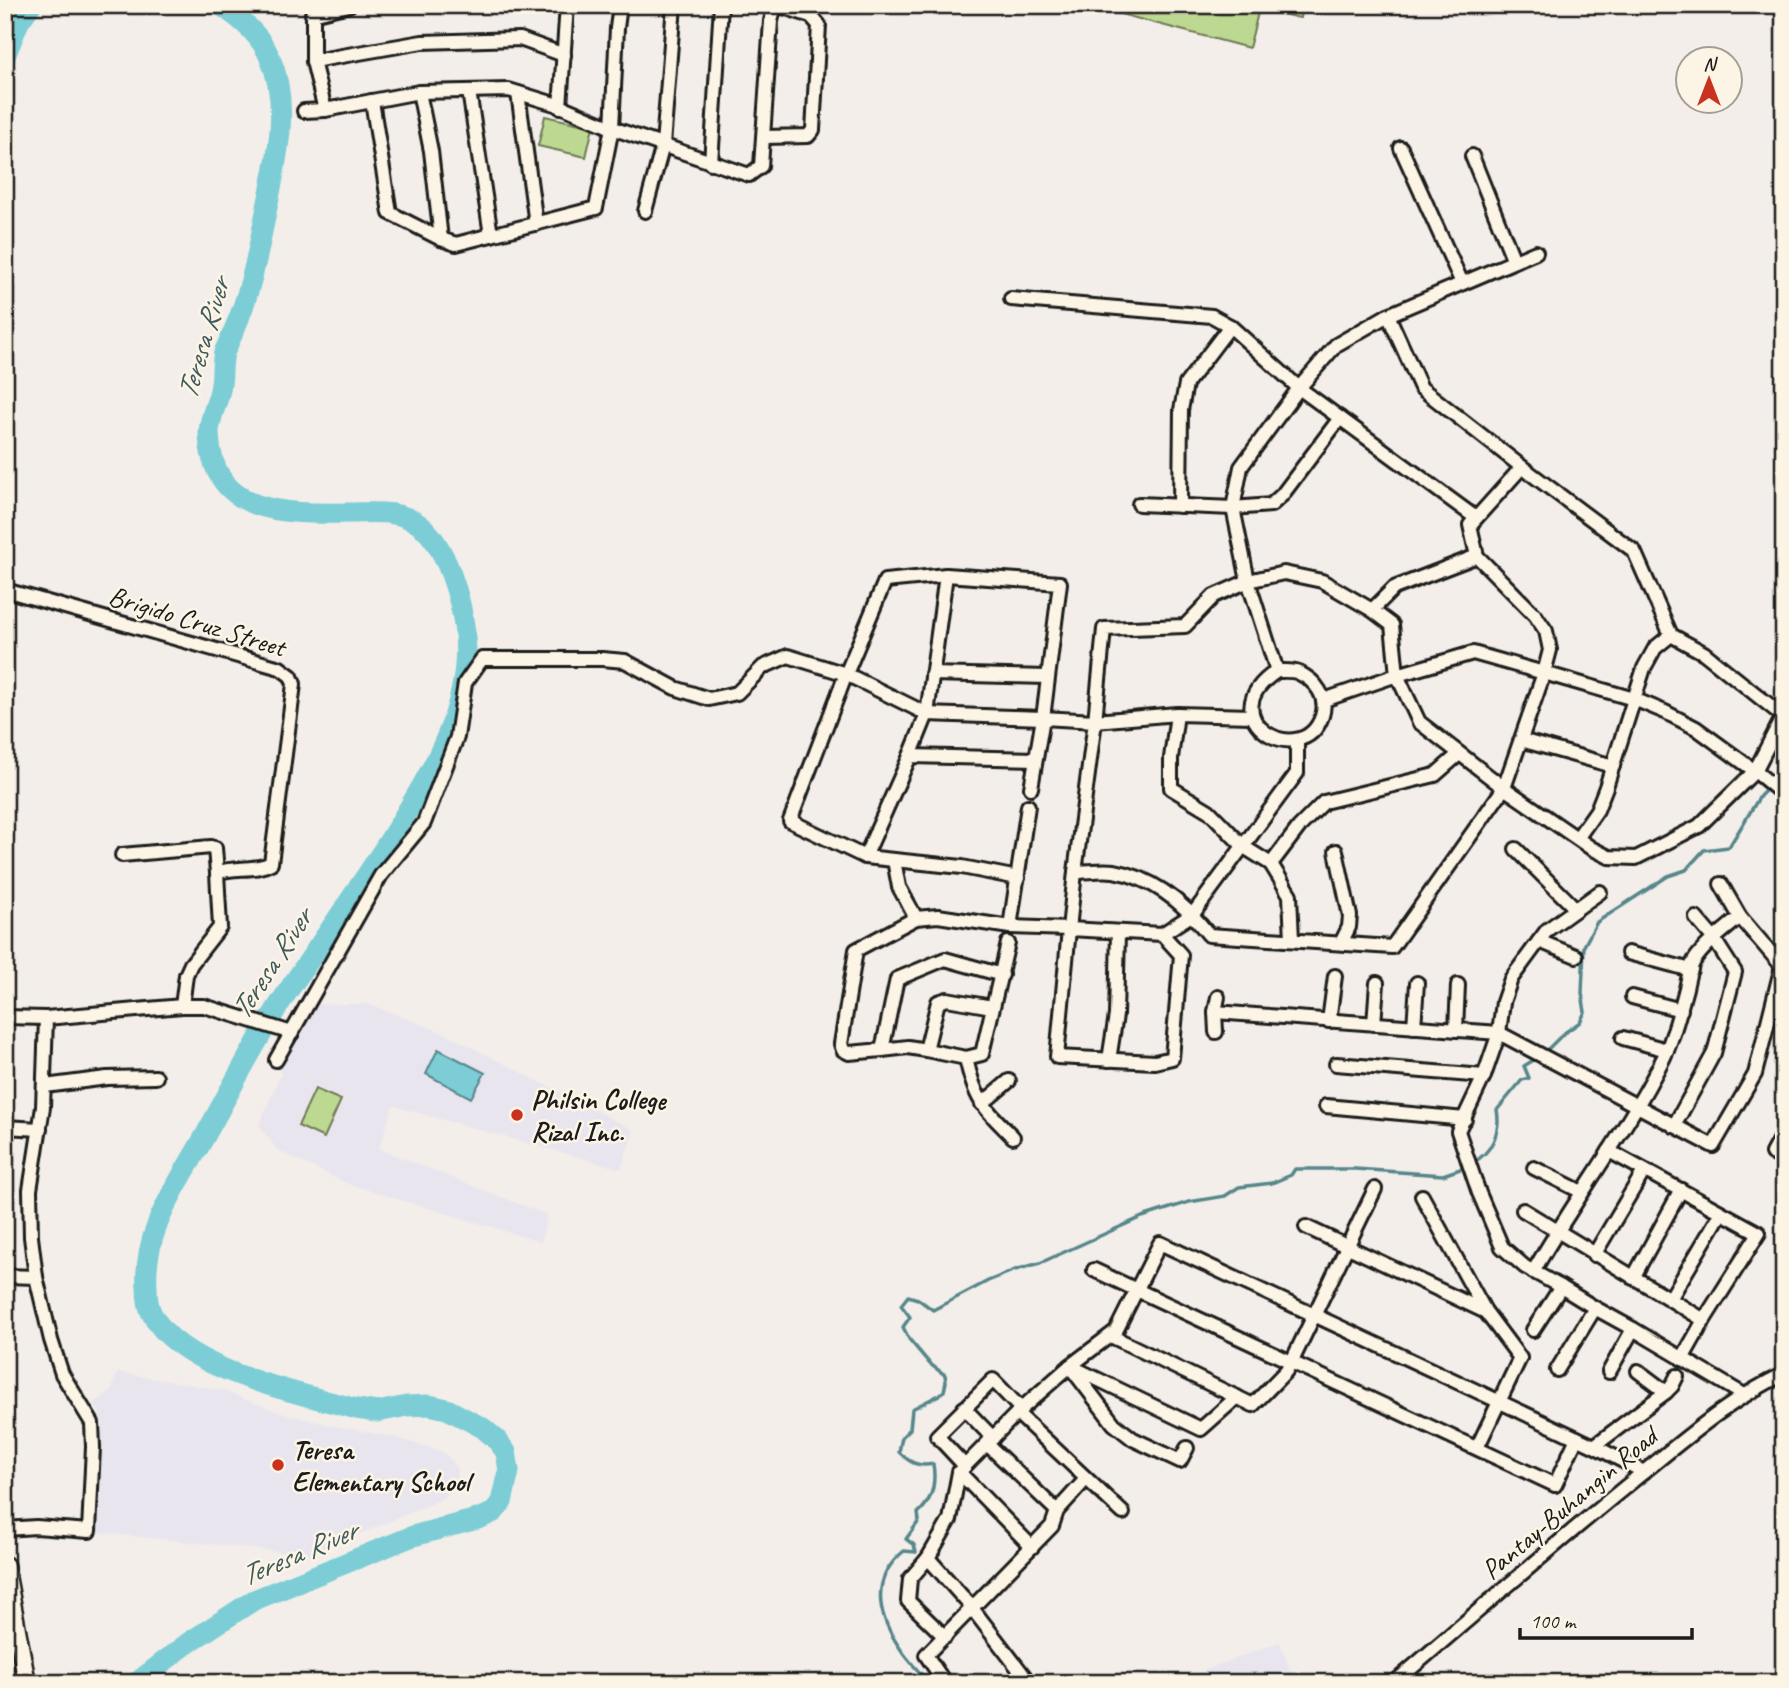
<svg xmlns="http://www.w3.org/2000/svg" width="1789" height="1688" font-family="Caveat,sans-serif">
  <style>
    .built { fill: #e9e5ee }
    .grass { fill: #bdd890; stroke: #6c7a56; stroke-width: 2 }
    .water { fill: #7ccdd5; stroke: #56868b; stroke-width: 2 }
    .lines { fill: none; stroke-linecap: round; stroke-linejoin: round }
    .stream { stroke: #56868b; stroke-width: 3.5 }
    .river { stroke: #7ccdd5; stroke-width: 21 }
    .minor-casing { stroke: #1c1c1c; stroke-width: 18 }
    .major-casing { stroke: #1c1c1c; stroke-width: 21 }
    .minor { stroke: #fcf5e5; stroke-width: 12 }
    .major { stroke: #fcf5e5; stroke-width: 16 }
    .poi-dot { fill: #c8321e; stroke: #fcf5e5; stroke-width: 2.5 }
    .labels { text-anchor: middle; dominant-baseline: central; stroke-width: 5; stroke-linejoin: round; paint-order: stroke }
    .street-label { font-size: 28px; fill: #1c1c1c; stroke: #fcf5e5 }
    .poi-label { font-size: 28px; font-weight: bold; fill: #1c1c1c; stroke: #fcf5e5; text-anchor: start }
    .water-label { font-size: 30px; font-style: italic; fill: #3e5a5d; stroke: #fcf5e5 }
  </style>
  <rect width="100%" height="100%" fill="#f3eee9"/>
  <filter id="ink" filterUnits="userSpaceOnUse"><feTurbulence type="fractalNoise" baseFrequency=".0143" numOctaves="2"/><feDisplacementMap in="SourceGraphic" scale="14" xChannelSelector="R" yChannelSelector="G"/><feConvolveMatrix kernelMatrix="1 2 1 2 8 2 1 2 1" color-interpolation-filters="sRGB"/></filter>
  <g filter="url(#ink)">
    <g class="built">
      <polygon points="315,1004 368,1004 442,1032 634,1130 621,1169 393,1106 379,1149 547,1215 541,1242 348,1184 277,1150 259,1125 281,1074 276,1061 288,1036"/>
      <polygon points="117,1372 221,1390 281,1413 330,1425 394,1437 441,1451 452,1460 458,1470 457,1481 451,1492 438,1501 310,1555 95,1532 101,1453 100,1413 93,1404 112,1390"/>
      <polygon points="1280,1642 1295,1683 1170,1683"/>
    </g>
    <g class="grass">
      <polygon points="1110,5 1302,5 1300,18 1259,9 1249,48 1109,11"/>
      <polygon points="545,116 593,127 586,157 538,146"/>
      <polygon points="315,1089 341,1100 324,1138 298,1126"/>
    </g>
    <polygon class="water" points="438,1049 485,1073 471,1098 426,1074"/>
    <g class="lines">
      <g class="stream">
        <polyline points="1774,781 1784,771"/>
        <polyline points="1543,1054 1563,1034 1580,1022 1585,1012 1582,993 1584,946 1597,922 1668,876 1686,870 1704,850 1729,847 1760,796 1769,787"/>
        <path d="M 1472,1163 C 1492,1153 1501,1131 1497,1110 L 1522,1080 L 1529,1078 L 1524,1066 L 1537,1058"/>
        <path d="M 930,1683 C 894,1648 854,1592 904,1551 L 916,1552 L 914,1545 L 906,1539 L 919,1521 L 918,1513 C 933,1500 936,1483 933,1464 C 918,1467 910,1463 899,1452 L 902,1437 L 910,1429 L 912,1409 L 939,1395 L 944,1391 L 946,1382 L 945,1375 L 930,1364 L 909,1339 L 903,1327 L 910,1317 L 901,1305 L 908,1296 L 918,1299 L 933,1310 L 988,1281 L 1015,1270 L 1040,1263 L 1142,1217 L 1189,1202 L 1225,1196 L 1239,1187 L 1272,1183 L 1291,1175 L 1295,1169 L 1355,1169 L 1443,1175 L 1466,1167"/>
      </g>
      <g class="river">
        <polyline points="5,56 19,22 31,5"/>
        <path d="M 136,1683 L 188,1643 L 254,1600 L 413,1536 L 481,1518 L 494,1512 L 502,1502 L 509,1471 L 506,1452 L 497,1440 L 483,1428 L 447,1409 L 429,1405 L 407,1406 L 377,1412 L 357,1409 C 300,1393 181,1371 152,1314 C 148,1307 147,1296 147,1287 C 143,1232 175,1189 201,1143 C 230,1092 255,1040 288,991 C 323,940 358,890 391,838 C 429,775 472,711 465,633 C 462,602 446,544 420,525 C 399,509 373,513 349,513 C 286,514 212,516 209,434 C 209,418 217,405 220,390 C 223,378 221,365 224,353 C 227,345 232,336 235,328 C 241,314 246,299 250,284 C 257,260 261,236 266,212 C 276,163 291,106 270,58 C 261,35 240,18 220,5"/>
      </g>
      <defs>
        <g id="minor">
          <polyline points="313,5 313,61 325,110"/>
          <polyline points="312,14 349,5"/>
          <polyline points="313,61 422,42 520,39 564,55"/>
          <polyline points="469,91 491,235"/>
          <polyline points="419,92 431,151 441,239"/>
          <polyline points="518,93 536,224"/>
          <polyline points="372,101 390,213 441,239 456,244 596,208 612,128 617,28 620,5"/>
          <polyline points="560,107 567,5"/>
          <polyline points="304,111 325,110 419,92 509,90 558,105 612,128 749,175 761,166 771,21 775,5"/>
          <polyline points="764,137 808,136 813,130 819,25 811,16 777,5"/>
          <polyline points="1401,148 1462,283"/>
          <polyline points="1472,156 1514,261"/>
          <polyline points="711,163 721,5"/>
          <polyline points="645,211 663,145 674,5"/>
          <polyline points="1011,299 1212,316 1230,326 1299,388 1336,345 1388,315 1536,252"/>
          <polyline points="1388,315 1421,388 1522,467 1634,551 1671,635 1704,653 1783,716 1755,771 1784,795"/>
          <polyline points="1139,504 1233,508 1271,505 1282,495 1340,418"/>
          <polyline points="1180,506 1181,410 1186,384 1230,326"/>
          <path d="M 5,590 L 280,668 L 291,676 L 294,684 L 271,863 C 255,872 234,866 217,873 L 220,927 L 191,964 L 186,975 L 182,1006 L 46,1018 L 43,1107 L 30,1190 L 31,1237 L 36,1277 L 51,1340 L 62,1374 L 92,1423 L 93,1447 L 89,1531 L 36,1527 L 5,1529"/>
          <polyline points="1277,671 1248,581 1233,508 1241,467 1299,388 1476,518"/>
          <path d="M 1277,671 C 1284,671 1293,670 1299,673 C 1316,681 1328,697 1322,716 C 1303,773 1206,718 1277,671 Z"/>
          <polyline points="932,674 1048,677"/>
          <polyline points="1324,700 1397,675 1392,625 1372,610"/>
          <polyline points="1177,714 1171,758 1171,788 1209,811 1244,847 1271,864 1290,895 1292,940"/>
          <polyline points="1252,716 1177,714 1095,721 1104,629 1185,626 1214,596 1248,581 1284,573 1322,581 1372,610 1394,588 1477,556"/>
          <polyline points="1521,740 1613,766"/>
          <polyline points="910,756 927,714 1043,718 1060,583 946,575"/>
          <polyline points="1031,788 1043,718 1095,721 1075,872"/>
          <polyline points="1578,837 1597,810 1606,787 1644,668 1655,648 1671,635"/>
          <polyline points="1516,849 1576,909"/>
          <polyline points="1336,851 1350,916 1349,927 1341,943"/>
          <polyline points="122,855 211,847 215,848 217,873"/>
          <polyline points="894,860 899,887 916,918"/>
          <polyline points="1271,864 1299,827 1324,802 1435,775 1459,754"/>
          <polyline points="1018,878 962,867 865,857 910,756 1035,759"/>
          <polyline points="1721,884 1740,917"/>
          <polyline points="1010,927 1028,806"/>
          <polygon points="1069,929 1162,934 1181,955 1172,1058 1155,1062 1057,1057"/>
          <polyline points="1162,934 1193,914 1297,773 1297,740"/>
          <polyline points="1539,941 1576,956"/>
          <polyline points="1628,953 1691,970"/>
          <path d="M 1002,975 L 945,959 L 897,979 L 882,1050 L 849,1053 L 843,1050 L 841,1044 L 856,950 L 916,918 L 938,916 L 1010,927 L 1069,929 L 1075,872 C 1087,872 1102,869 1114,871 C 1154,878 1185,904 1209,935 L 1392,947 L 1504,788 L 1544,673 L 1473,653 L 1397,675 L 1419,722 L 1504,788 L 1591,848 L 1609,857 L 1636,858 L 1699,826 L 1755,771 L 1696,728 L 1665,712 L 1634,699 L 1544,673 L 1550,650 L 1546,631 L 1535,615 L 1477,556 L 1470,525 L 1522,467"/>
          <polyline points="1632,997 1681,1010"/>
          <polyline points="182,1006 204,1006 292,1033"/>
          <polyline points="992,1007 947,999 938,1002 926,1050 966,1058 982,1054 1008,943"/>
          <polyline points="1215,1012 1218,997"/>
          <polyline points="5,1017 46,1018"/>
          <polyline points="1329,1021 1335,976"/>
          <polyline points="1374,1024 1377,983"/>
          <polyline points="1414,1027 1417,983"/>
          <polyline points="1456,1030 1458,985"/>
          <path d="M 1216,1032 L 1215,1012 L 1499,1033 L 1713,1146 L 1755,1074 L 1782,966 L 1740,917 C 1725,930 1706,943 1694,961 C 1689,969 1688,982 1685,992 C 1679,1014 1674,1036 1664,1057 C 1626,1132 1575,1199 1533,1272"/>
          <polyline points="1623,1038 1667,1050"/>
          <polyline points="882,1050 908,1047 926,1050"/>
          <path d="M 966,1058 C 975,1100 983,1107 1013,1137"/>
          <polyline points="276,1060 381,875 424,823 457,737 465,683 482,659 602,659 625,661 675,688 709,699 737,693 763,667 788,656 846,674 927,714 946,575 885,581 846,674 790,821 865,857"/>
          <polyline points="1109,1060 1116,1015 1118,933"/>
          <polyline points="1336,1064 1484,1076"/>
          <polyline points="45,1086 107,1078 156,1077"/>
          <polyline points="982,1104 1009,1081"/>
          <polyline points="1326,1106 1465,1119"/>
          <polyline points="1674,1126 1714,1053 1735,972 1714,939 1696,918"/>
          <polyline points="5,1127 40,1129"/>
          <polyline points="1784,1131 1772,1153 1784,1160"/>
          <polyline points="1534,1168 1582,1192"/>
          <polyline points="1422,1196 1485,1311 1520,1358 1477,1448"/>
          <polyline points="1523,1210 1704,1320 1759,1233 1609,1151"/>
          <polyline points="1306,1227 1484,1311"/>
          <polyline points="1594,1255 1644,1171"/>
          <polyline points="1094,1270 1555,1485 1577,1438"/>
          <polyline points="5,1276 36,1277"/>
          <polyline points="1633,1278 1681,1190"/>
          <polyline points="1561,1287 1595,1308"/>
          <polyline points="1670,1299 1721,1213"/>
          <polyline points="1633,1329 1744,1395"/>
          <polyline points="1533,1330 1561,1287 1525,1267 1502,1247 1479,1193 1458,1131 1484,1076 1499,1033 1503,1002 1511,979 1547,930 1600,892"/>
          <polyline points="1111,1336 1253,1405 1286,1371 1292,1361 1375,1189"/>
          <polyline points="1682,1359 1704,1320"/>
          <polyline points="1070,1366 1201,1429 1237,1397"/>
          <polyline points="1072,1369 1114,1424 1133,1439 1180,1461 1187,1448"/>
          <polyline points="1557,1370 1595,1308 1633,1329 1609,1372"/>
          <polyline points="1638,1371 1666,1392"/>
          <polyline points="964,1408 993,1438"/>
          <polyline points="1017,1413 1123,1513"/>
          <polyline points="987,1444 1057,1511"/>
          <polyline points="1594,1446 1666,1392 1672,1386 1677,1376"/>
          <polyline points="965,1466 937,1436 993,1380 1021,1409"/>
          <polyline points="959,1472 1032,1547"/>
          <polyline points="928,1558 968,1603 1025,1677 1019,1683"/>
          <polyline points="945,1637 908,1601 910,1579 928,1558 950,1520 959,1472 1021,1409 1070,1366 1116,1331 1160,1243 1594,1446 1644,1472"/>
          <polyline points="945,1683 926,1655 1052,1526 1057,1511 1086,1479"/>
          <path d="M 1394,1683 C 1476,1613 1556,1543 1640,1475 C 1685,1439 1730,1399 1784,1374"/>
        </g>
        <polyline id="major" points="5,1565 27,1683"/>
      </defs>
      <use href="#minor" class="minor-casing"/>
      <use href="#major" class="major-casing"/>
      <use href="#minor" class="minor"/>
      <use href="#major" class="major"/>
    </g>
  </g>
  <g class="poi-dot">
    <circle cx="517" cy="1115" r="7"/>
    <circle cx="278" cy="1465" r="7"/>
  </g>
  <g class="labels">
    <g class="street-label">
      <text transform="translate(197 621) rotate(17)">Brigido Cruz Street</text>
      <text transform="translate(1569 1503) rotate(-40)">Pantay-Buhangin Road</text>
    </g>
    <g class="poi-label">
      <text x="531" y="1099">Philsin College<tspan x="531" dy="32">Rizal Inc.</tspan></text>
      <text x="292" y="1449">Teresa<tspan x="292" dy="32">Elementary School</tspan></text>
    </g>
    <g class="water-label">
      <text transform="translate(203 339) rotate(-74)">Teresa River</text>
      <text transform="translate(271 964) rotate(-57)">Teresa River</text>
      <text transform="translate(298 1553) rotate(-23)">Teresa River</text>
    </g>
  </g>
  <rect width="1789" height="1688" fill="none" stroke="#fcf5e5" stroke-width="28"/>
  <rect x="14" y="14" width="1761" height="1660" fill="none" stroke="#1c1c1c" stroke-width="2.5" filter="url(#ink)"/>
  <g transform="translate(1709 80)"><circle r="33" fill="#fcf5e5" stroke="#a29e95" stroke-width="2"/>
  <path d="M0-5L12 26L0 18L-12 26Z" fill="#c8321e"/>
  <text y="-10" font-size="19" font-weight="bold" text-anchor="middle" fill="#1c1c1c">N</text>
  </g>
  <path d="M1520 1628v10h172v-10" fill="none" stroke="#1c1c1c" stroke-width="3.5"/>
  <text x="1530" y="1628" font-size="21" fill="#1c1c1c" stroke="#fcf5e5" stroke-width="5" paint-order="stroke">100 m</text>
</svg>
